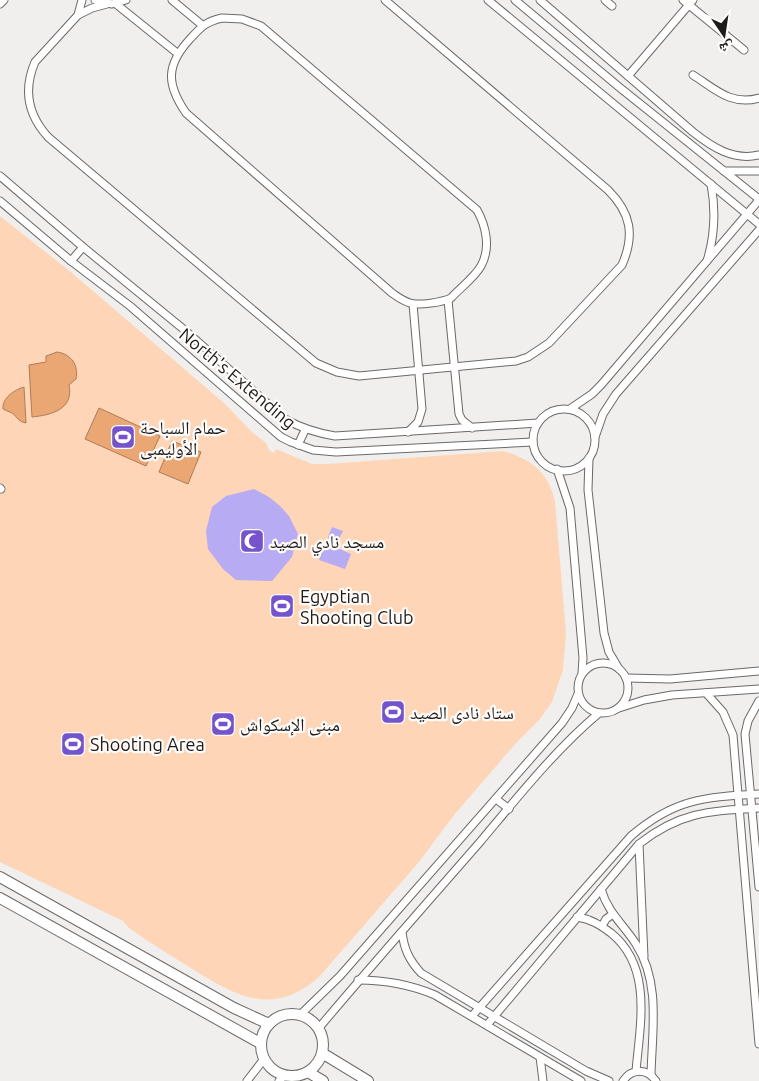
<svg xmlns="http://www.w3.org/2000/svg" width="759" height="1081" font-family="Ubuntu,'Noto Naskh Arabic',sans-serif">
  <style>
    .green { fill: #fed5b6 }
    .water { fill: #eaa774; stroke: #ac7d59 }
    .building { fill: #b7abf3 }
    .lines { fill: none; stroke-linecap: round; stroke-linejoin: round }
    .street-casing { stroke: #6c6967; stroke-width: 9 }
    .secondary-casing { stroke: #6c6967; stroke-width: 12 }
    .street { stroke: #fff; stroke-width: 7 }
    .secondary { stroke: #fff; stroke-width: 10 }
    .labels { text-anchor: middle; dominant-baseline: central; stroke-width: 4.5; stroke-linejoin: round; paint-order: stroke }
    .street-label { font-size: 18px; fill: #1d1c1b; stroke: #fffcfa }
    .poi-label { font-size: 18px; fill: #1d1c1b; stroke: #fffcfa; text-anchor: start }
  </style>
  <rect width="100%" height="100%" fill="#f1efed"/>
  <path class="green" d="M 0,216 L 72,273 L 224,403 L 251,431 L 266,443 L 269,450 L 274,453 L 276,449 L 312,464 L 328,464 L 503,451 C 531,459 549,472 555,502 L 566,633 L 563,670 L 552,702 L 540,719 L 517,742 L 454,815 L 419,862 L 319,977 C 273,1017 238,997 194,970 C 172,956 150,943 129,928 L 123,921 L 0,862 Z"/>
  <g class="water">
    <path d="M 57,352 C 71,354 79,365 76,379 L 69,385 C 74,409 52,415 32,417 L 29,365 L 46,362 L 46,356 Z"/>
    <path d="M 24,387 L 26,423 C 16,421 17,415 10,412 C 7,411 5,410 3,409 C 2,398 14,390 24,387 Z"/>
    <polygon points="99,408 160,436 146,466 85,439"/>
    <polygon points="172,441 201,452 188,484 159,472"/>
  </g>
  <g class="building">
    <polygon points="254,489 269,497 280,506 289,516 298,534 292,557 272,581 236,580 223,569 208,549 206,531 212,507 226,496"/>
    <polygon points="332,527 343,531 335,547 351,554 345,569 319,560"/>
  </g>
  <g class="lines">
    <defs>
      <g id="street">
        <polyline points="95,0 112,4 126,0"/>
        <polyline points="172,0 202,25"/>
        <polyline points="488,0 759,224"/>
        <polyline points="515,0 619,87 759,199"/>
        <path d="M 540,0 L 693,132 C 712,147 733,161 759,155"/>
        <polyline points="605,0 612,6"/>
        <polyline points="683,0 744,50"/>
        <polyline points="0,4 4,0"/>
        <path d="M 107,4 L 92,8 L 78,15 L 35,62 C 23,90 28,115 48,137 L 316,363 L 337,372 L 359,376 L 516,361 L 528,357 L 549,343 L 622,265 C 635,235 631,213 608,190 L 385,0"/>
        <polyline points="116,4 177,53"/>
        <polyline points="78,15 82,0"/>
        <path d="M 222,18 L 242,19 L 261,26 L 477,210 C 486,226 491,248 481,266 C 474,278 460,288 451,298 C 443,302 419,306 410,303 C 403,301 398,297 392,293 L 186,113 C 166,84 166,65 190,39 C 201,27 205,22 222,18 Z"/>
        <path d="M 693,75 C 715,89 731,106 759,98"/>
        <polyline points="628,76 693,0"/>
        <polyline points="724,171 759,171"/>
        <path d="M 0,176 L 83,247 L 187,332 L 285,419 C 301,428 317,433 335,436 L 538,423"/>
        <polyline points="0,201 71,261 130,306 281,437 291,442 313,450 336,452 533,442"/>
        <polyline points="71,261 83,247"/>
        <path d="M 707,261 C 715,235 716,211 711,184"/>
        <polyline points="448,300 459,414 462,420 472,428"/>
        <polyline points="570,409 592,394 601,385 759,200"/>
        <circle cx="564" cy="440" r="31"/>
        <polyline points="408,432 418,422 422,409 413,304"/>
        <polyline points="595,437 603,414 616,394 759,230"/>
        <polyline points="298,445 305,430"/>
        <polyline points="589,458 588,490 604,633 609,652 619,669"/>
        <polyline points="557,469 570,508 583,658 582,673"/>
        <polyline points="0,488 1,489"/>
        <circle cx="603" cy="688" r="25"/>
        <polyline points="626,678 670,679 759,671"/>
        <polyline points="706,693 723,712 733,735 759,1044"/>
        <polyline points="759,701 748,721 745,734 759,887"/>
        <polyline points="619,708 644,700 672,695 759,689"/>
        <polyline points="496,799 509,809"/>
        <polyline points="639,844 644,957"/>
        <path d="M 601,889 C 608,913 623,924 636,944 C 661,983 652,1031 651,1075"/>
        <path d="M 577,917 C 591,919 600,925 611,933 C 653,967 640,1024 636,1071"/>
        <polyline points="602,926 606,919 613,914"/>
        <path d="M 402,932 C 404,949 409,960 421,973 L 586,1071 L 609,1081"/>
        <path d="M 358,980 C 386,980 409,984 435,995 L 581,1081"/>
        <polyline points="300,1015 340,976 562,723 572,708 578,694"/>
        <path d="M 472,1016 L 631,836 C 674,799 704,797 759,794"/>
        <path d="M 487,1025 L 639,844 C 680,812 709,811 759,808"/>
        <path d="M 318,1029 C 371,966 426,904 480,842 C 517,798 555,750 599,713"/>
        <polyline points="540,1057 543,1081"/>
        <polyline points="247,1081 264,1059"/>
        <polyline points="279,1081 284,1076"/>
        <path d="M 623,1081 C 632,1068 647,1068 656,1081"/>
      </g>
      <g id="secondary">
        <polyline points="0,877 234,1008 269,1024"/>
        <polyline points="0,898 260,1043"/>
        <circle cx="292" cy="1045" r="31"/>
        <polyline points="322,1053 368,1081"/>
        <polyline points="308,1072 323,1081"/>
      </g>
    </defs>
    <use href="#street" class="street-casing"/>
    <use href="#secondary" class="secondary-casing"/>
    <use href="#street" class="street"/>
    <use href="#secondary" class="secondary"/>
  </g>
  <defs>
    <symbol id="stadium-square" viewBox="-11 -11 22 22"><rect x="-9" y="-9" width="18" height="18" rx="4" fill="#7453cc" stroke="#fffcfa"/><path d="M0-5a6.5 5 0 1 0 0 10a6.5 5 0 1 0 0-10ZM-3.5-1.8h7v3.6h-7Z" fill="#fff"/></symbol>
    <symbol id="mosque-square" viewBox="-11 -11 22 22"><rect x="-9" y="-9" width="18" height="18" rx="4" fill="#7453cc" stroke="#fffcfa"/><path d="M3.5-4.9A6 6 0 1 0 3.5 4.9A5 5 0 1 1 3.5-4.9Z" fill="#fff"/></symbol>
  </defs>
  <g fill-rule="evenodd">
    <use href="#stadium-square" x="109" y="423" width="28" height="28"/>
    <use href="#mosque-square" x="238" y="527" width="28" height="28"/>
    <use href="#stadium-square" x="268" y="592" width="28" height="28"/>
    <use href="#stadium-square" x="379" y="698" width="28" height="28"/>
    <use href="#stadium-square" x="209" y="710" width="28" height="28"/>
    <use href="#stadium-square" x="59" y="730" width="28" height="28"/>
  </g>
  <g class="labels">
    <g class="street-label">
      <text transform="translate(238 378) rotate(40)">North's Extending</text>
    </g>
    <g class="poi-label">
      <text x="140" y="427">حمام السباحة<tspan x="140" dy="21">الأوليمبى</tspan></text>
      <text x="270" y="541">مسجد نادي الصيد</text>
      <text x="300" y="596">Egyptian<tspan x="300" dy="21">Shooting Club</tspan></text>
      <text x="410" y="712">ستاد نادى الصيد</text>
      <text x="240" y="724">مبنى الإسكواش</text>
      <text x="90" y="744">Shooting Area</text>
    </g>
  </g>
  <g transform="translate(724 35) rotate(167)" stroke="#fffcfa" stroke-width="4" paint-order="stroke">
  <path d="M0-4L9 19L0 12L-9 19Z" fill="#1d1c1b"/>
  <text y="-8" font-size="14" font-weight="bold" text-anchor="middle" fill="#1d1c1b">ش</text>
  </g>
</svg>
